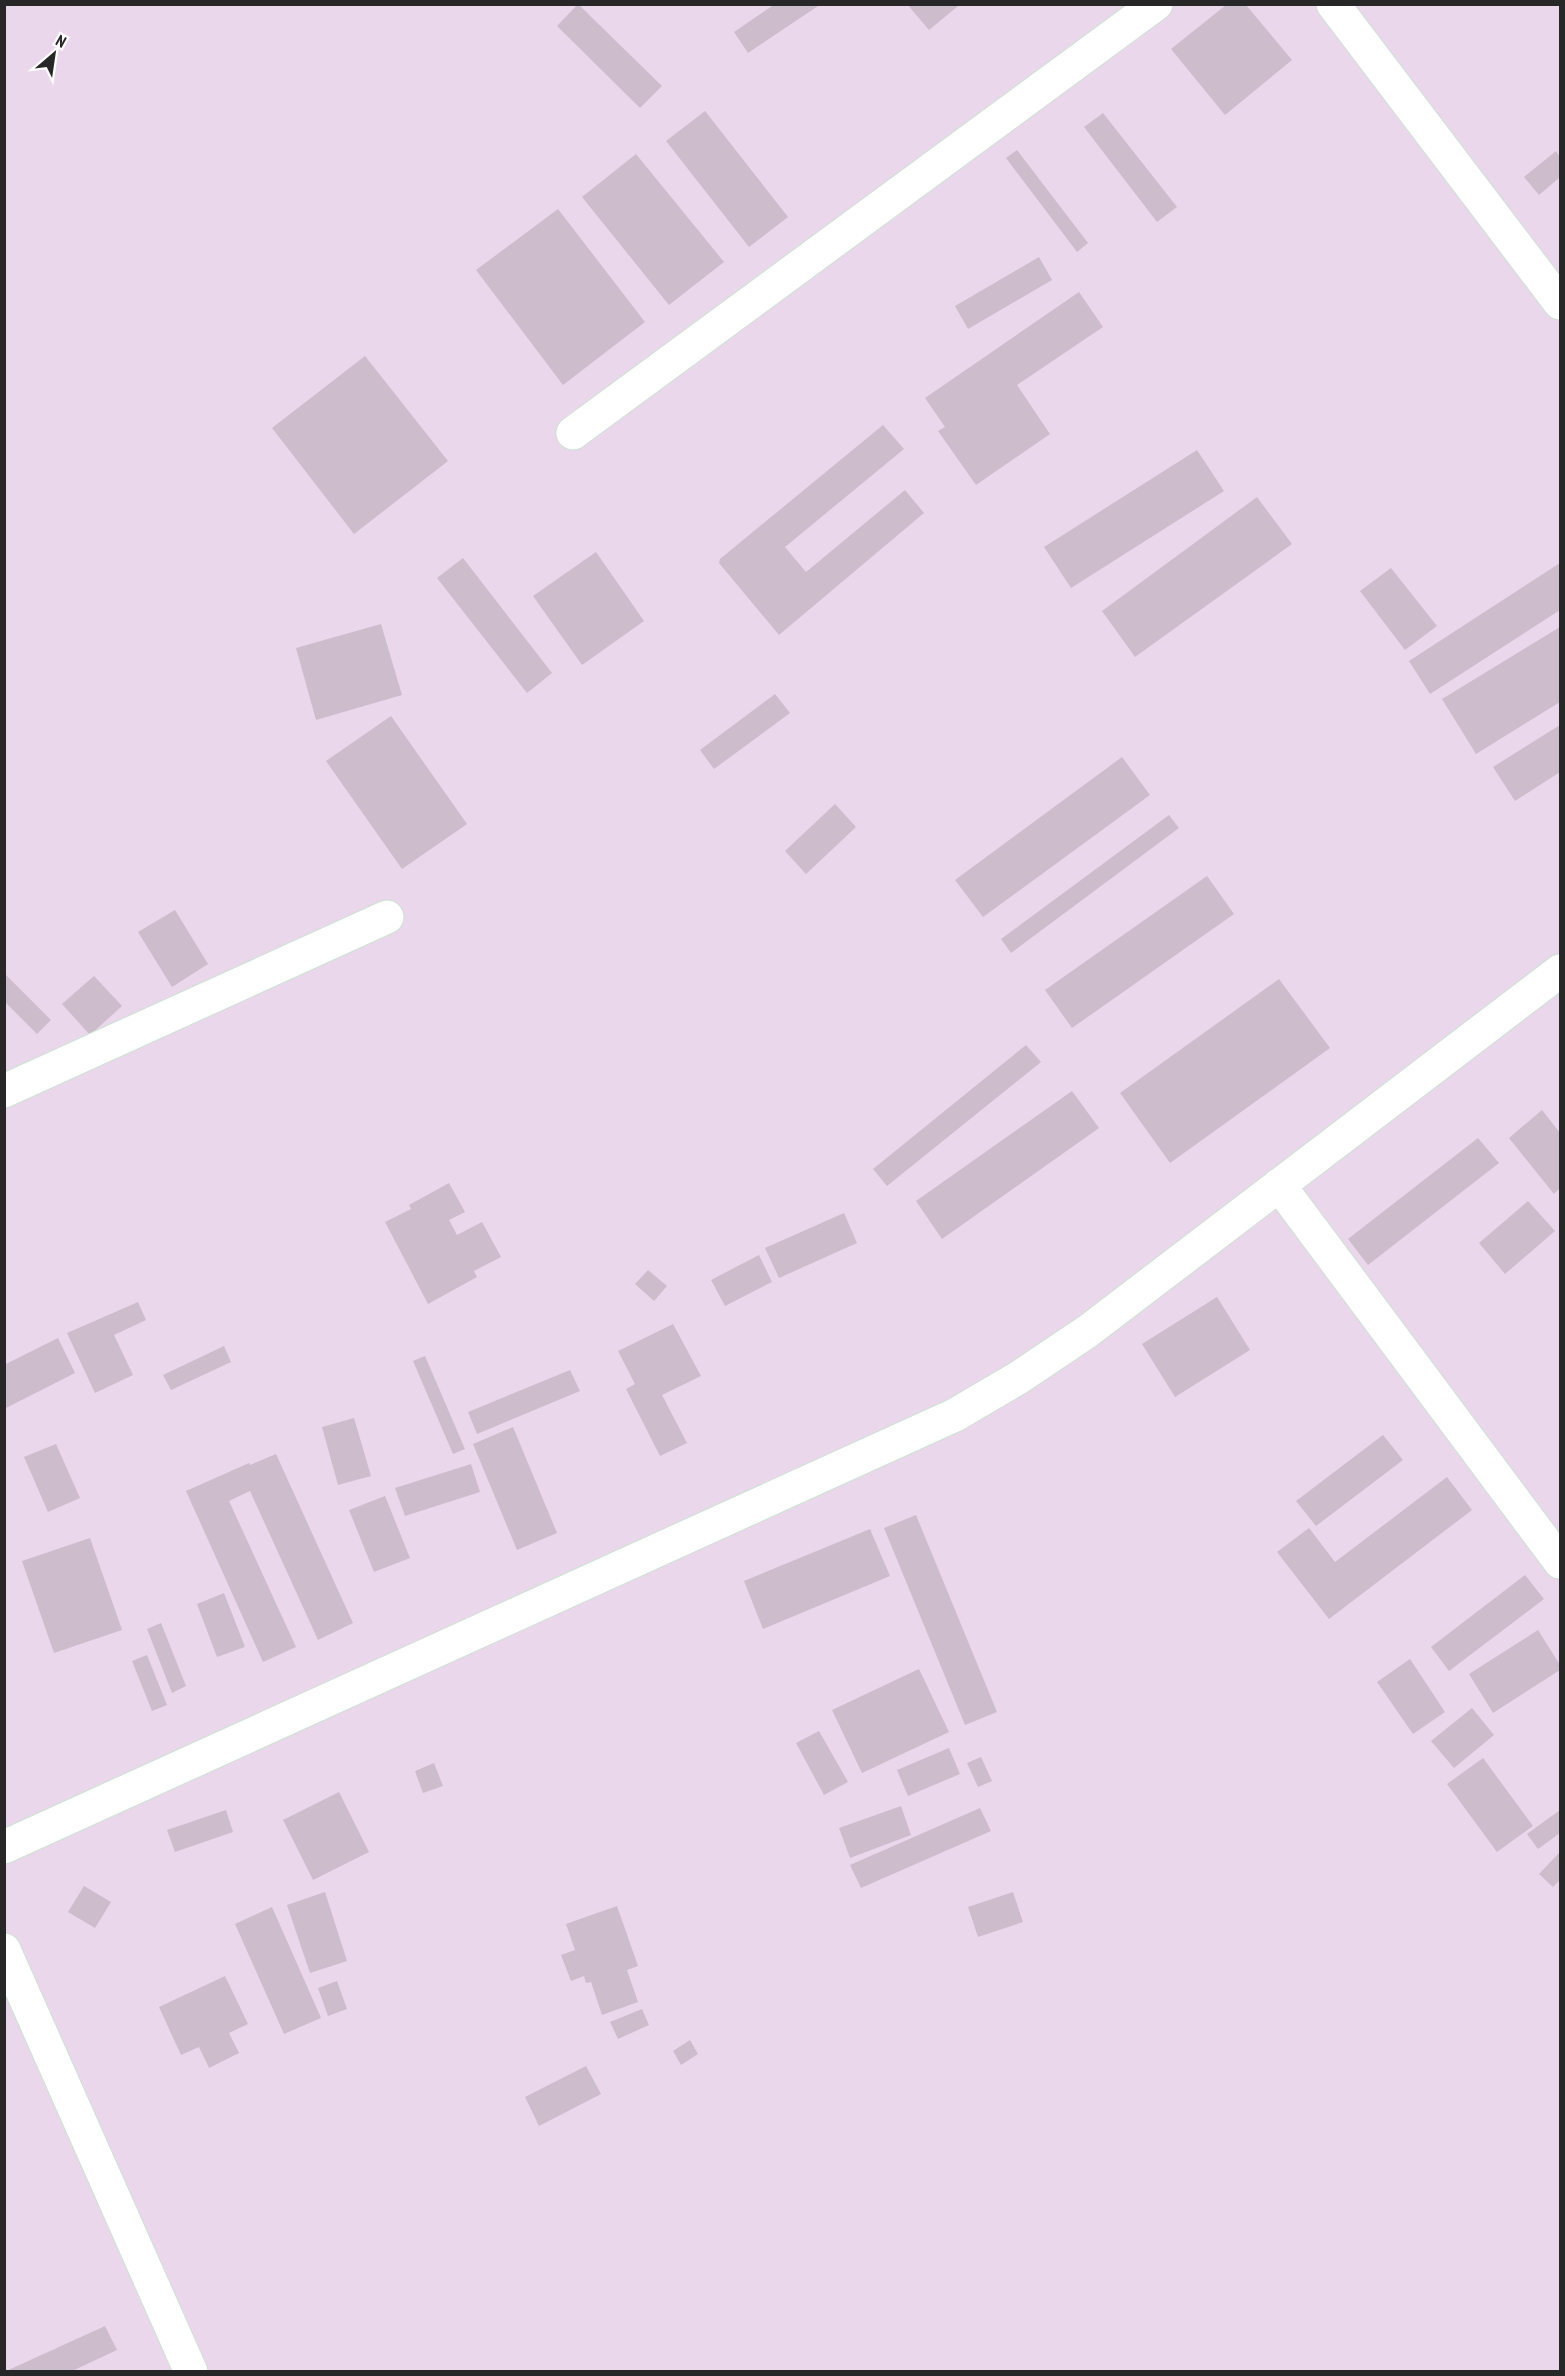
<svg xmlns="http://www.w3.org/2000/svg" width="1565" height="2376" font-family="'PT Sans Narrow',sans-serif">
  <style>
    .building { fill: #cdbccc }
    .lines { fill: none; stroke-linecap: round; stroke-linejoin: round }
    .street-casing { stroke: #cce2d1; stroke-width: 35 }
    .street { stroke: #fff; stroke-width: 33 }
  </style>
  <rect width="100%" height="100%" fill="#ebd7ec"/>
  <g class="building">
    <polygon points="578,4 662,86 640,108 557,26"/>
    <polygon points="775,4 821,4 748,53 734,32"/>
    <polygon points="907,4 957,4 958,6 929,30"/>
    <polygon points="1226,5 1246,5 1292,60 1225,115 1171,49"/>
    <polygon points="705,111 788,217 749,247 666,141"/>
    <polygon points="1103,113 1177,207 1157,222 1084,127"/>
    <polygon points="1017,150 1088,243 1077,252 1006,158"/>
    <polygon points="1556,151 1560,157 1560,177 1539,195 1524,177"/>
    <polygon points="636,154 724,262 669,305 582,197"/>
    <polygon points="558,209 645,322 563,385 476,270"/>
    <polygon points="1039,257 1052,280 968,329 955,306"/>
    <polygon points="1079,292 1103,327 1017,385 1050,434 976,485 938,431 945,427 925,398"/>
    <polygon points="365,356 448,461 354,534 272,428"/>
    <polygon points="883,425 904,449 785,547 806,572 905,490 924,513 779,635 719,563 720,559"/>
    <polygon points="1197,450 1224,491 1071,588 1044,547"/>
    <polygon points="1257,497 1292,544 1135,657 1102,611"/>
    <polygon points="596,552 644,621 582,665 533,596"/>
    <polygon points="463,558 552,673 527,693 437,578"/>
    <polygon points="1560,563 1560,610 1430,694 1409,661"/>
    <polygon points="1391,568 1437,626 1405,650 1360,591"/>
    <polygon points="381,624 402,695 316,720 296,648"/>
    <polygon points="1560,627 1560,702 1476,754 1442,699"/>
    <polygon points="775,694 790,713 714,769 700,750"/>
    <polygon points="391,716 467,824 402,869 326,761"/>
    <polygon points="1560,725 1560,772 1515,801 1493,767"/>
    <polygon points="1122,757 1150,795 983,917 955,880"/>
    <polygon points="835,804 856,827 806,874 785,851"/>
    <polygon points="1169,815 1179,828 1011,953 1001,939"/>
    <polygon points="1207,876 1234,914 1072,1028 1045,990"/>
    <polygon points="175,910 208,964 172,987 138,932"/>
    <polygon points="4,973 51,1020 37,1034 4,1001"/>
    <polygon points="94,976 122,1006 90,1035 62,1004"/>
    <polygon points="1279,979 1330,1048 1170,1163 1120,1093"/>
    <polygon points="1026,1045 1041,1062 887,1186 873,1169"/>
    <polygon points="1072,1091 1099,1128 942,1239 916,1201"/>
    <polygon points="1542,1110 1560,1133 1560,1188 1554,1194 1509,1138"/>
    <polygon points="1478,1138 1499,1163 1368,1265 1348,1239"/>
    <polygon points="449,1183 465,1212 449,1220 457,1235 482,1222 501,1257 474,1271 477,1277 428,1304 385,1222 411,1209 409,1205"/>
    <polygon points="1528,1201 1555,1231 1505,1274 1479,1243"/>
    <polygon points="844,1213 857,1243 779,1278 765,1248"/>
    <polygon points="759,1255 772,1282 725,1306 711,1280"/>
    <polygon points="648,1270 667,1286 654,1301 635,1284"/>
    <polygon points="1217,1297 1250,1350 1175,1397 1142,1344"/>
    <polygon points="138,1302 146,1320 114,1335 133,1375 95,1393 67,1333"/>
    <polygon points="673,1324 701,1376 662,1395 687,1443 660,1456 626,1389 635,1384 618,1351"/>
    <polygon points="58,1338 75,1373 4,1409 4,1365"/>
    <polygon points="224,1346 231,1362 171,1390 163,1375"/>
    <polygon points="425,1356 465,1449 453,1454 413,1361"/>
    <polygon points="570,1370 580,1391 477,1434 468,1412"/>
    <polygon points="354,1418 371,1476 338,1485 322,1427"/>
    <polygon points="513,1427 557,1533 517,1550 473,1444"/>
    <polygon points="1383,1435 1403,1460 1316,1526 1296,1501"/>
    <polygon points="56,1444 80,1498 48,1512 24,1457"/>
    <polygon points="276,1454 353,1623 318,1640 250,1491 229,1501 296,1647 263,1662 186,1491 249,1463 250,1465"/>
    <polygon points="471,1464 480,1492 405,1516 395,1488"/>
    <polygon points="1447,1477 1472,1510 1329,1619 1277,1552 1309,1528 1335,1562"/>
    <polygon points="385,1496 410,1558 374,1572 349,1510"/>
    <polygon points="916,1515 997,1712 965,1725 884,1528"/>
    <polygon points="870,1529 890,1576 763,1629 744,1581"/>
    <polygon points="90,1538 122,1630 54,1653 22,1561"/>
    <polygon points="1525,1575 1544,1599 1449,1671 1431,1647"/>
    <polygon points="224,1593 245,1647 217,1657 197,1604"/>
    <polygon points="161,1623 186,1686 172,1693 147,1629"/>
    <polygon points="1538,1630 1560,1665 1560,1670 1493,1713 1469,1674"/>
    <polygon points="147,1655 167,1705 152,1711 132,1661"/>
    <polygon points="1410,1659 1445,1712 1413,1734 1377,1682"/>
    <polygon points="919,1669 949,1732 862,1773 832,1710"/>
    <polygon points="1472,1708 1494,1735 1454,1768 1431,1741"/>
    <polygon points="819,1731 848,1782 824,1795 796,1743"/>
    <polygon points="949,1748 960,1774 908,1796 897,1770"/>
    <polygon points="981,1757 992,1781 978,1787 967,1763"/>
    <polygon points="1483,1758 1533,1826 1497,1852 1447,1784"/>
    <polygon points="434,1763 443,1786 423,1793 415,1771"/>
    <polygon points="339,1792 369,1852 313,1880 283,1820"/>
    <polygon points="901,1806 911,1835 850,1858 839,1828"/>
    <polygon points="980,1808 991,1831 861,1888 850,1865"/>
    <polygon points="226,1810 233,1832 175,1852 167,1830"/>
    <polygon points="1560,1810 1560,1833 1538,1849 1527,1834"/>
    <polygon points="1560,1852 1560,1880 1553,1887 1539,1874"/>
    <polygon points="84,1886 111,1902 95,1928 68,1912"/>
    <polygon points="325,1892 347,1961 310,1973 287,1905"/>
    <polygon points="1013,1892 1023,1922 978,1937 968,1907"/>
    <polygon points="617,1906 638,1966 627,1970 638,2002 602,2015 591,1982 586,1983 584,1976 571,1981 561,1955 575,1950 566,1924"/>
    <polygon points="272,1907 321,2018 284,2034 235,1924"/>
    <polygon points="225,1976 248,2024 229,2033 239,2053 209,2068 199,2047 181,2055 159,2007"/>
    <polygon points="337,1981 347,2009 328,2016 318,1988"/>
    <polygon points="642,2009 649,2025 618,2039 610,2022"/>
    <polygon points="690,2040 698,2054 681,2065 673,2051"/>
    <polygon points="586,2066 601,2094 539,2126 525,2097"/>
    <polygon points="105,2326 117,2350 70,2372 4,2372"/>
  </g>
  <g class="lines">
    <defs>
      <g id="street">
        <polyline points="1333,4 1560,303"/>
        <polyline points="573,433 1156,4"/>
        <polyline points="4,1091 387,917"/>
        <polyline points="1279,1185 1560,1562"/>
        <polyline points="4,1847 955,1415 1018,1378 1088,1331 1560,971"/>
        <polyline points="4,1950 191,2372"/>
      </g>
    </defs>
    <use href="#street" class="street-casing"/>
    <use href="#street" class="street"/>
  </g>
  <rect width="1565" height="2376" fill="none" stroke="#272727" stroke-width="12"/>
  <g transform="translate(54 54) rotate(29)" stroke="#ffffff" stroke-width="4.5" paint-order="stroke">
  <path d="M0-4.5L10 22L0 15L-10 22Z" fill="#272727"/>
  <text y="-9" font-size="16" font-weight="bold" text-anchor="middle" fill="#272727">N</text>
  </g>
</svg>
